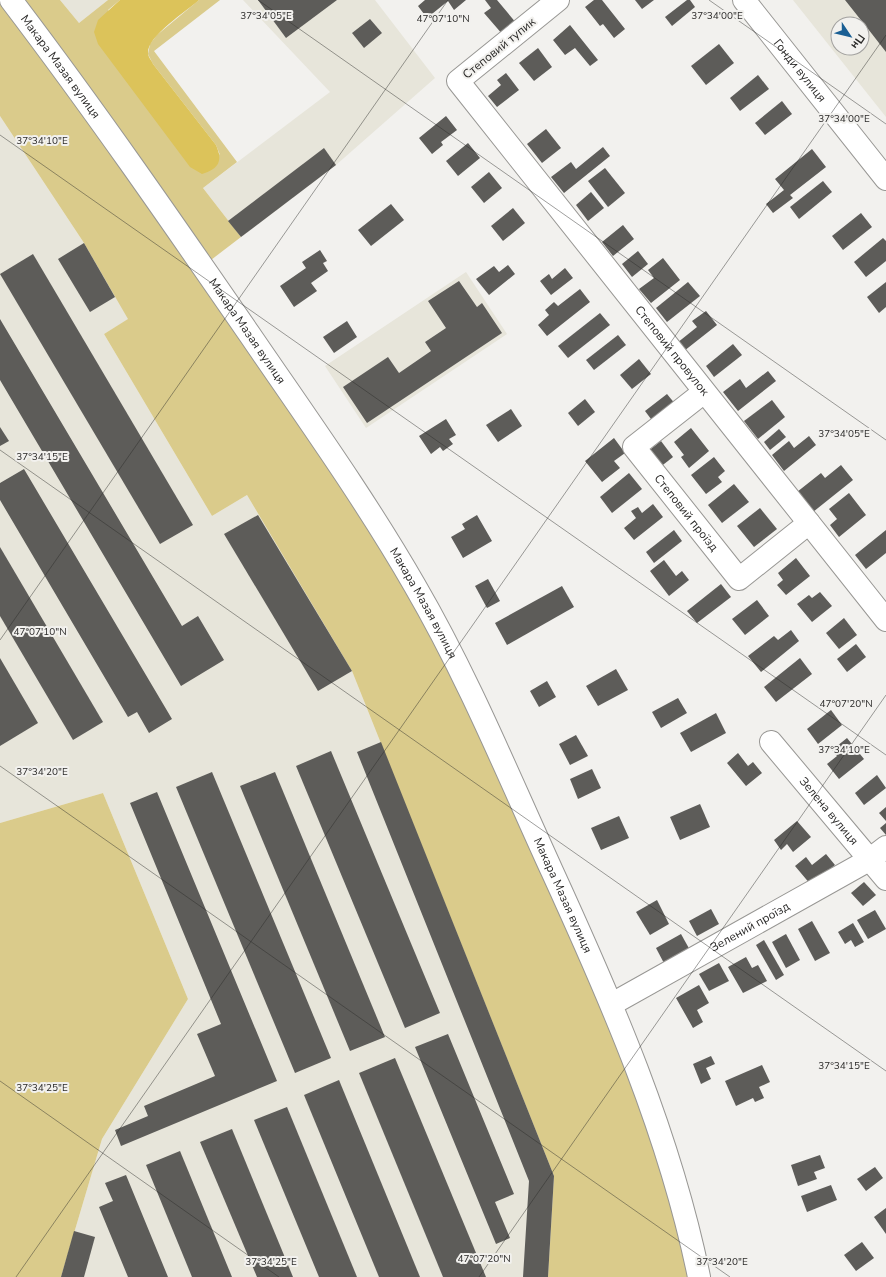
<svg xmlns="http://www.w3.org/2000/svg" width="886" height="1277" font-family="'Nunito Sans',sans-serif">
  <style>
    .built { fill: #e7e5da; fill-rule: evenodd }
    .green { fill: #dacb8b }
    .forest { fill: #dcc35a }
    .building { fill: #5d5c59 }
    .lines { fill: none; stroke-linecap: round; stroke-linejoin: round }
    .minor-casing { stroke: #989794; stroke-width: 24 }
    .major-casing { stroke: #989794; stroke-width: 24 }
    .minor { stroke: #fff; stroke-width: 22 }
    .major { stroke: #fff; stroke-width: 22 }
    .ticks { fill: none; stroke: #2b2a29; stroke-width: 1; stroke-opacity: 0.45 }
    .labels { text-anchor: middle; dominant-baseline: central; stroke-width: 4; stroke-linejoin: round; paint-order: stroke }
    .street-label { font-size: 12px; fill: #2b2a29; stroke: #f2f1ee }
    .ticks-label { font-size: 10px; text-anchor: middle; fill: #2b2a29; stroke: #f2f1ee; stroke-width: 4; stroke-linejoin: round; paint-order: stroke }
  </style>
  <rect width="100%" height="100%" fill="#f2f1ee"/>
  <g class="built">
    <polygon points="60,0 108,0 79,23"/>
    <polygon points="243,0 375,0 435,78 336,165 241,237 203,188 330,92"/>
    <path d="M 793,0 L 886,0 L 886,117 ZM 838,24 L 862,24 L 862,48 L 838,48 Z"/>
    <polygon points="0,116 84,243 129,319 104,334 212,516 247,495 352,671 554,1176 548,1277 61,1277 102,1139 188,999 103,793 0,823"/>
    <polygon points="466,272 507,334 366,428 325,366"/>
  </g>
  <g class="green">
    <polygon points="0,0 2,0 183,249 411,591 590,970 652,1128 692,1277 548,1277 554,1176 352,671 247,495 212,516 104,334 128,319 84,243 0,116"/>
    <polygon points="16,0 60,0 79,23 108,0 120,0 108,10 220,155 216,145 153,64 148,54 150,44 157,35 199,0 220,0 154,51 237,162 203,188 241,237 207,263"/>
    <polygon points="103,793 188,999 102,1139 61,1277 0,1277 0,823"/>
  </g>
  <path class="forest" d="M 120,0 L 199,0 C 187,11 147,36 148,53 C 148,57 152,61 153,64 L 216,145 C 223,161 219,169 202,174 L 190,167 L 98,44 L 94,32 L 98,20 Z"/>
  <g class="building">
    <polygon points="258,0 337,0 286,38"/>
    <polygon points="425,0 466,0 454,10 448,1 427,18 418,6"/>
    <polygon points="485,0 497,0 517,24 503,35 484,13 491,8"/>
    <polygon points="594,0 602,0 625,29 614,38 603,24 600,26 585,7"/>
    <polygon points="635,0 654,0 642,9"/>
    <polygon points="687,0 690,0 695,7 672,26 665,17"/>
    <polygon points="845,0 886,0 886,52 872,34"/>
    <polygon points="370,19 382,33 364,48 352,33"/>
    <polygon points="570,25 598,60 590,66 575,48 565,55 553,40"/>
    <polygon points="719,44 734,63 706,85 691,66"/>
    <polygon points="538,48 552,67 534,81 519,63"/>
    <polygon points="506,73 519,90 497,107 488,96 501,85 497,80"/>
    <polygon points="758,75 769,89 740,111 730,98"/>
    <polygon points="782,101 792,114 765,135 755,123"/>
    <polygon points="446,116 457,130 441,142 443,145 432,154 419,138"/>
    <polygon points="546,129 561,148 542,163 527,144"/>
    <polygon points="468,143 480,158 458,176 446,161"/>
    <polygon points="603,147 610,156 564,193 551,177 571,162 576,169"/>
    <polygon points="324,148 336,165 241,237 228,221"/>
    <polygon points="812,149 826,167 790,195 793,198 773,213 766,204 784,190 775,179"/>
    <polygon points="605,168 625,193 608,207 588,181"/>
    <polygon points="489,172 502,188 484,203 471,187"/>
    <polygon points="823,181 832,192 799,219 790,207"/>
    <polygon points="591,192 604,208 588,221 576,205"/>
    <polygon points="391,204 404,220 371,246 358,230"/>
    <polygon points="513,208 525,223 503,241 491,226"/>
    <polygon points="861,213 872,227 843,250 832,236"/>
    <polygon points="623,225 634,239 613,256 602,242"/>
    <polygon points="883,238 886,241 886,261 866,277 854,262"/>
    <polygon points="84,243 115,297 90,312 58,259"/>
    <polygon points="320,250 327,261 323,263 328,271 311,283 317,291 294,307 280,286 306,268 302,262"/>
    <polygon points="638,251 648,264 632,277 622,264"/>
    <polygon points="33,254 193,525 160,544 0,274"/>
    <polygon points="663,258 680,280 651,303 639,289 654,278 648,270"/>
    <polygon points="508,265 515,274 489,295 476,279 494,266 499,272"/>
    <polygon points="565,268 573,278 551,295 540,281 549,274 552,279"/>
    <polygon points="459,281 477,307 482,303 502,333 367,423 343,387 388,357 399,373 431,351 425,342 446,328 428,301"/>
    <polygon points="688,282 700,296 667,322 656,308"/>
    <polygon points="886,282 886,307 879,313 867,297"/>
    <polygon points="580,289 590,302 547,336 538,325 549,315 545,310 554,302 558,306"/>
    <polygon points="706,311 717,325 684,351 677,343 697,327 692,321"/>
    <polygon points="600,313 610,325 568,358 558,346"/>
    <polygon points="0,319 182,626 198,616 224,660 181,686 0,380"/>
    <polygon points="347,321 357,337 334,353 323,337"/>
    <polygon points="618,335 626,345 594,370 586,360"/>
    <polygon points="733,344 742,355 714,377 706,366"/>
    <polygon points="639,359 651,374 632,389 620,375"/>
    <polygon points="768,371 776,381 738,411 723,392 740,379 746,388"/>
    <polygon points="667,394 676,405 654,423 645,411"/>
    <polygon points="585,399 595,412 578,426 568,413"/>
    <polygon points="772,400 785,417 758,439 744,421"/>
    <polygon points="511,409 522,426 498,442 486,425"/>
    <polygon points="446,419 456,435 449,439 453,444 443,451 440,447 431,454 419,436"/>
    <polygon points="0,427 9,441 0,446"/>
    <polygon points="691,428 709,451 689,468 681,457 684,455 674,442"/>
    <polygon points="779,429 786,437 770,450 764,442"/>
    <polygon points="809,436 816,445 784,471 772,455 789,441 794,448"/>
    <polygon points="614,438 625,453 614,461 620,468 602,482 585,461"/>
    <polygon points="661,441 673,457 659,468 647,452"/>
    <polygon points="714,457 725,471 718,477 722,482 706,494 691,475"/>
    <polygon points="841,465 853,480 813,512 797,492 821,473 825,478"/>
    <polygon points="24,469 172,719 149,733 137,712 128,717 0,500 0,483"/>
    <polygon points="629,473 642,489 612,513 600,497"/>
    <polygon points="734,484 749,502 722,523 708,505"/>
    <polygon points="849,493 866,515 839,537 830,525 837,519 829,509"/>
    <polygon points="653,504 663,517 634,540 624,528 636,518 631,511 638,507 642,513"/>
    <polygon points="760,508 777,529 754,547 737,526"/>
    <polygon points="258,515 352,671 318,691 224,534"/>
    <polygon points="477,515 492,541 463,558 451,537 465,529 462,524"/>
    <polygon points="674,530 682,541 654,563 646,552"/>
    <polygon points="886,530 886,553 866,569 855,555"/>
    <polygon points="0,547 103,722 73,740 0,616"/>
    <polygon points="796,558 810,576 786,595 777,585 783,580 778,573"/>
    <polygon points="664,560 676,576 682,571 689,580 669,596 650,571"/>
    <polygon points="488,579 500,601 487,608 475,586"/>
    <polygon points="721,584 731,597 697,623 687,611"/>
    <polygon points="562,586 574,607 507,645 495,623"/>
    <polygon points="820,592 832,606 812,622 797,604 809,595 812,598"/>
    <polygon points="757,600 769,616 745,635 732,619"/>
    <polygon points="844,618 857,635 839,649 826,633"/>
    <polygon points="791,630 799,641 761,672 748,656 774,636 778,640"/>
    <polygon points="856,644 866,657 847,672 837,659"/>
    <polygon points="0,658 38,723 0,746"/>
    <polygon points="800,658 812,674 776,702 764,687"/>
    <polygon points="616,669 628,690 598,706 586,686"/>
    <polygon points="547,681 556,697 539,707 530,691"/>
    <polygon points="678,698 687,713 661,728 652,712"/>
    <polygon points="831,710 842,725 818,744 807,729"/>
    <polygon points="716,713 726,733 691,752 680,733"/>
    <polygon points="576,735 588,756 570,765 559,744"/>
    <polygon points="847,738 864,759 839,779 827,764 837,756 832,750"/>
    <polygon points="381,742 554,1176 548,1277 523,1277 529,1181 357,752"/>
    <polygon points="331,751 440,1013 405,1028 296,766"/>
    <polygon points="738,753 748,766 753,762 762,773 746,786 727,763"/>
    <polygon points="592,769 601,788 578,799 570,779"/>
    <polygon points="212,772 331,1058 295,1073 176,787"/>
    <polygon points="275,772 385,1037 350,1051 240,786"/>
    <polygon points="877,775 886,788 864,805 855,793"/>
    <polygon points="157,792 277,1081 121,1146 115,1130 148,1116 144,1106 215,1076 197,1034 221,1024 130,803"/>
    <polygon points="700,804 710,827 680,840 670,817"/>
    <polygon points="886,807 886,821 879,813"/>
    <polygon points="619,816 629,838 601,850 591,828"/>
    <polygon points="797,821 811,837 793,852 787,844 781,850 774,840"/>
    <polygon points="886,823 886,835 880,828"/>
    <polygon points="826,854 835,865 811,885 795,866 806,857 812,865"/>
    <polygon points="864,882 876,895 863,906 851,893"/>
    <polygon points="657,900 669,924 650,935 636,912"/>
    <polygon points="711,909 719,924 697,936 689,921"/>
    <polygon points="875,910 886,929 868,939 857,920"/>
    <polygon points="812,921 830,953 815,961 798,929"/>
    <polygon points="853,923 864,942 855,947 851,940 845,944 838,932"/>
    <polygon points="681,934 691,952 666,967 656,948"/>
    <polygon points="786,934 800,960 786,968 772,942"/>
    <polygon points="764,940 784,975 776,980 756,945"/>
    <polygon points="746,957 752,968 758,965 767,981 743,993 728,967"/>
    <polygon points="719,963 729,981 709,991 699,974"/>
    <polygon points="699,985 709,1003 697,1010 703,1022 693,1028 676,998"/>
    <polygon points="448,1034 514,1194 495,1202 510,1238 496,1244 415,1047"/>
    <polygon points="711,1056 715,1064 706,1068 711,1079 701,1084 693,1064"/>
    <polygon points="395,1058 486,1277 443,1277 359,1073"/>
    <polygon points="762,1065 770,1082 759,1087 764,1098 755,1102 753,1098 736,1106 725,1081"/>
    <polygon points="339,1080 420,1277 379,1277 304,1095"/>
    <polygon points="287,1107 357,1277 319,1277 254,1120"/>
    <polygon points="232,1129 293,1277 257,1277 200,1142"/>
    <polygon points="180,1151 232,1277 192,1277 146,1165"/>
    <polygon points="820,1155 825,1168 814,1172 817,1179 798,1186 791,1165"/>
    <polygon points="875,1167 883,1178 866,1191 857,1179"/>
    <polygon points="126,1175 168,1277 128,1277 99,1207 113,1201 105,1183"/>
    <polygon points="831,1185 837,1200 807,1212 801,1196"/>
    <polygon points="886,1208 886,1234 874,1217"/>
    <polygon points="74,1231 95,1237 84,1277 61,1277"/>
    <polygon points="862,1242 874,1258 856,1271 844,1255"/>
  </g>
  <g class="lines">
    <defs>
      <g id="minor">
        <path id="s1" d="M 558,0 L 458,81 L 886,620"/>
        <path id="s2" d="M 744,0 L 886,179"/>
        <path id="s3" d="M 704,392 L 634,447 L 739,579 L 809,523"/>
        <path id="s4" d="M 771,742 L 886,879"/>
        <path id="s5" d="M 612,1004 L 869,860 L 886,847"/>
      </g>
      <g id="major">
        <path id="s6" d="M 11,0 C 94,109 172,222 250,335 C 306,417 365,499 415,586 C 468,677 508,775 552,871 C 612,1002 670,1135 699,1277"/>
      </g>
    </defs>
    <use href="#minor" class="minor-casing"/>
    <use href="#major" class="major-casing"/>
    <use href="#minor" class="minor"/>
    <use href="#major" class="major"/>
  </g>
  <path class="ticks" d="M 258,0 L 886,440M 709,0 L 886,124M 0,135 L 886,755M 0,450 L 886,1071M 0,640 L 448,0M 0,766 L 730,1277M 0,1081 L 279,1277M 16,1277 L 886,35M 479,1277 L 886,695"/>
  <g class="labels">
    <g class="street-label">
      <text transform="translate(499 48) rotate(-39)">Степовий тупик</text>
      <text stroke="none"><textPath href="#s6" startOffset="83">Макара Мазая вулиця</textPath></text>
      <text stroke="none"><textPath href="#s2" startOffset="90">Гонди вулиця</textPath></text>
      <text stroke="none"><textPath href="#s6" startOffset="407">Макара Мазая вулиця</textPath></text>
      <text stroke="none"><textPath href="#s1" startOffset="473">Степовий провулок</textPath></text>
      <text stroke="none"><textPath href="#s3" startOffset="173">Степовий проїзд</textPath></text>
      <text stroke="none"><textPath href="#s6" startOffset="731">Макара Мазая вулиця</textPath></text>
      <text stroke="none"><textPath href="#s4" startOffset="90">Зелена вулиця</textPath></text>
      <text stroke="none"><textPath href="#s6" startOffset="1055">Макара Мазая вулиця</textPath></text>
      <text stroke="none"><textPath href="#s5" startOffset="158">Зелений проїзд</textPath></text>
    </g>
  </g>
  <g class="ticks-label">
    <text x="717" y="19">37°34'00"E</text>
    <text x="266" y="19">37°34'05"E</text>
    <text x="443" y="22">47°07'10"N</text>
    <text x="844" y="122">37°34'00"E</text>
    <text x="42" y="144">37°34'10"E</text>
    <text x="844" y="437">37°34'05"E</text>
    <text x="42" y="460">37°34'15"E</text>
    <text x="40" y="635">47°07'10"N</text>
    <text x="846" y="707">47°07'20"N</text>
    <text x="844" y="753">37°34'10"E</text>
    <text x="42" y="775">37°34'20"E</text>
    <text x="844" y="1069">37°34'15"E</text>
    <text x="42" y="1091">37°34'25"E</text>
    <text x="484" y="1262">47°07'20"N</text>
    <text x="271" y="1265">37°34'25"E</text>
    <text x="722" y="1265">37°34'20"E</text>
  </g>
  <g transform="translate(850 36) rotate(125)"><circle r="19" fill="#f2f1ee" stroke="#a2a19f"/>
  <path d="M0-3L7 15L0 10L-7 15Z" fill="#1a5f94"/>
  <text y="-6" font-size="11" font-weight="bold" text-anchor="middle" fill="#2b2a29">Пн</text>
  </g>
</svg>
